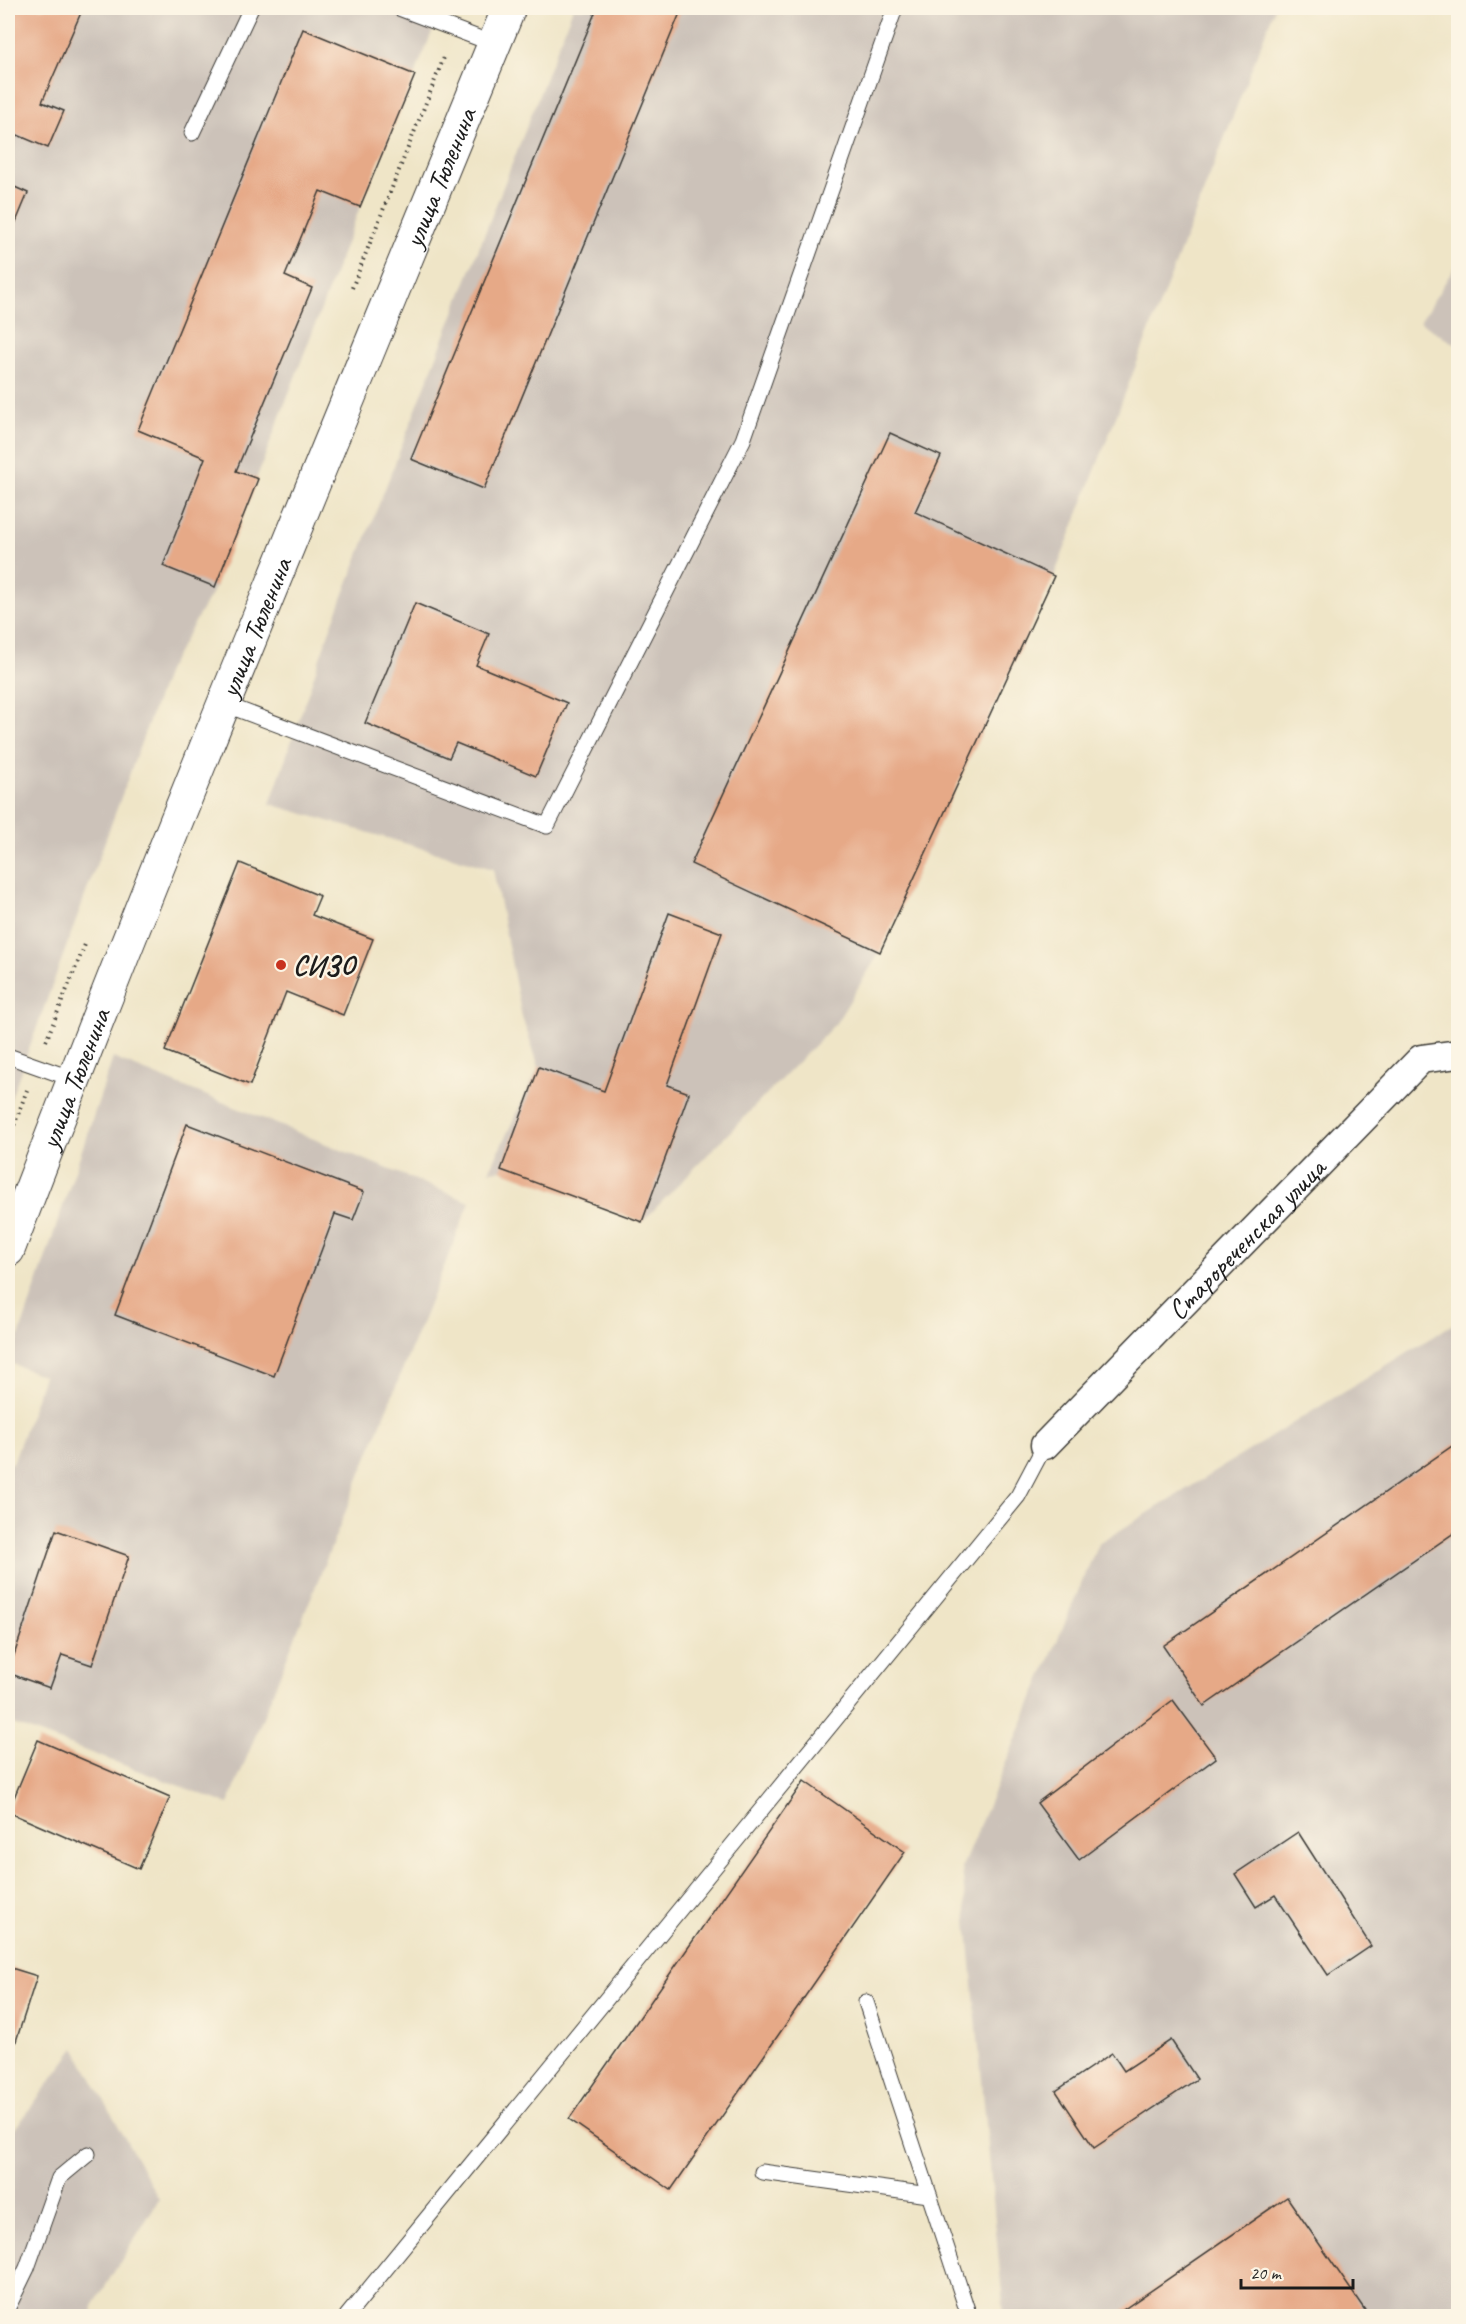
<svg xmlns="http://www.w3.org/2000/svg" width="1466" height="2324" font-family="Caveat,sans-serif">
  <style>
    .industrial { fill: #ccc2b9 }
    .building { fill: #e6a987 }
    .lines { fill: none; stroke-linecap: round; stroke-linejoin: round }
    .service-casing { stroke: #3c3a36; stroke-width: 17 }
    .minor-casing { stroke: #3c3a36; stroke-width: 31 }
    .secondary-casing { stroke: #3c3a36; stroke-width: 35 }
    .path { stroke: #3c3a36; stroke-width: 4; stroke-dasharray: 1.5 4.5; stroke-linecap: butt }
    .service { stroke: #fff; stroke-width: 15 }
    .minor { stroke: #fff; stroke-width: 28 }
    .secondary { stroke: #fff; stroke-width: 33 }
    .poi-dot { fill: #c8321e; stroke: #fcf5e5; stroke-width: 2 }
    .labels { text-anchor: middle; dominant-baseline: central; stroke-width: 4.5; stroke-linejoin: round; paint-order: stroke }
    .street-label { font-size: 28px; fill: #1c1c1c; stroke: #fcf5e5 }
    .poi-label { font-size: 28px; font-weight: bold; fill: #1c1c1c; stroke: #fcf5e5; text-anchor: start }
  </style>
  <rect width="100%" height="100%" fill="#fcf5e5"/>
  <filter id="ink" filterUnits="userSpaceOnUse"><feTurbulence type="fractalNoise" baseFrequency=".0167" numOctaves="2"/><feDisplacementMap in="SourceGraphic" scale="12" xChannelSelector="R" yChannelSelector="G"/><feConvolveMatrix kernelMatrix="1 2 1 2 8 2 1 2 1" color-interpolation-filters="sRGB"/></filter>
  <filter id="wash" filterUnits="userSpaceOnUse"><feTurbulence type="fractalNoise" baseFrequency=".008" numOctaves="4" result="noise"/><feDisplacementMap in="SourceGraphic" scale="24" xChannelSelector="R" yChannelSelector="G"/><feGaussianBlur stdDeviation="1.35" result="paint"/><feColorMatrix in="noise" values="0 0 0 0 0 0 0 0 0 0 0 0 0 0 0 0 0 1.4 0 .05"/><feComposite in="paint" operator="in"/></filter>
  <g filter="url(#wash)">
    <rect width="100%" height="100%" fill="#efe5c7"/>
    <g class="industrial">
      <polygon points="8,8 442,8 360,207 215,587 168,669 8,1106"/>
      <polygon points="573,8 1275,8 1054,576 880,952 836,1023 642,1222 501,1170 489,1171 539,1067 522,1017 493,869 270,804 329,632"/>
      <polygon points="1458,262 1458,346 1420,322"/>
      <polygon points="113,1058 470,1202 228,1804 8,1722 8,1464 13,1463 44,1376 10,1363"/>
      <polygon points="1458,1321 1458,2316 1004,2316 962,1867 1098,1544"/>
      <polygon points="75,2048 159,2199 93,2306 92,2316 8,2316 8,2138"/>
    </g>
    <g id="blocks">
      <g class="building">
        <polygon points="8,8 83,8 42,102 64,111 48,148 8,131"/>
        <polygon points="597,8 682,8 484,489 411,459"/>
        <polygon points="303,29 415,75 360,207 320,191 285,276 312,288 236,471 258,479 215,587 163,566 205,458 138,430"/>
        <polygon points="8,184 28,193 8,241"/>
        <polygon points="890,433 941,456 915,512 1054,576 880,952 691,864"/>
        <polygon points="415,603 489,634 476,665 567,703 536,776 456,743 449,758 365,723"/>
        <polygon points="240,863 320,896 312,915 373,939 343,1015 286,992 250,1085 165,1051"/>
        <polygon points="669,913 722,933 667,1085 689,1093 642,1222 501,1170 539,1067 604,1091"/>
        <polygon points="187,1124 364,1192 353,1220 335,1214 274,1376 115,1315"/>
        <polygon points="1458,1442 1458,1530 1204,1706 1163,1646"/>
        <polygon points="56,1530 129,1556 92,1665 62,1655 50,1688 8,1673"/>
        <polygon points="1173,1700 1216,1758 1079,1860 1037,1803"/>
        <polygon points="38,1740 170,1797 139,1869 8,1812"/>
        <polygon points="804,1781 905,1852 671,2190 569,2119"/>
        <polygon points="1298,1832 1371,1946 1328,1975 1275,1895 1256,1907 1235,1874"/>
        <polygon points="8,1967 37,1976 8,2066"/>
        <polygon points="1171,2040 1197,2079 1094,2148 1056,2091 1112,2053 1124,2071"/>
        <polygon points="1287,2197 1369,2316 1127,2316 1123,2310"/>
      </g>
    </g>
  </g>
  <g filter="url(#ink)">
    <use href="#blocks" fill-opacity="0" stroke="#3c3a36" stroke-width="1.5"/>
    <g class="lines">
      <defs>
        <g id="service">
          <polyline points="399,8 494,44"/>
          <polyline points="192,133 251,8"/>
          <polyline points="224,704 547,826 743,440 895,8"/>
          <polyline points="8,1056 73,1079"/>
          <polyline points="866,2002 969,2316"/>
          <polyline points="762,2172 929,2195"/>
          <polyline points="8,2307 27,2268 59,2178 88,2154"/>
          <polyline points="347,2316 1018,1496 1045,1445"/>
        </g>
        <g id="minor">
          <path id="s1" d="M 1045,1445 L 1421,1059 L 1458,1054"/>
        </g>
        <g id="secondary">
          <path id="s2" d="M 8,1250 C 167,833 340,421 509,8"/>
        </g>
      </defs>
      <use href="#service" class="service-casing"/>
      <use href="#minor" class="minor-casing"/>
      <use href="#secondary" class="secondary-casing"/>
      <g class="path">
        <polyline points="352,288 445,55"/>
        <polyline points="46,1041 86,942"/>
        <polyline points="8,1142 27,1090"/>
      </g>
      <use href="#service" class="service"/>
      <use href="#minor" class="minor"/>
      <use href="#secondary" class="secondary"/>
    </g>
  </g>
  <circle class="poi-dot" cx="281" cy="965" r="6"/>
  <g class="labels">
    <g class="street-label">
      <text stroke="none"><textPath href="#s2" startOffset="1156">улица Тюленина</textPath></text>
      <text stroke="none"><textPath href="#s2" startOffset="670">улица Тюленина</textPath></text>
      <text stroke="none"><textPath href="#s2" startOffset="184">улица Тюленина</textPath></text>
      <text stroke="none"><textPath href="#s1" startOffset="288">Старореченская улица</textPath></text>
    </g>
    <g class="poi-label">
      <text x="293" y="965">СИЗО</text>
    </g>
  </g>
  <rect width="1466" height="2324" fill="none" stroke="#fcf5e5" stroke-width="30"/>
  <path d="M1241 2279v9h112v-9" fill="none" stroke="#1c1c1c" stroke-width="3"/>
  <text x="1250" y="2279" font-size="18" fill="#1c1c1c" stroke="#fcf5e5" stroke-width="4.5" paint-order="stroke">20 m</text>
</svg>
